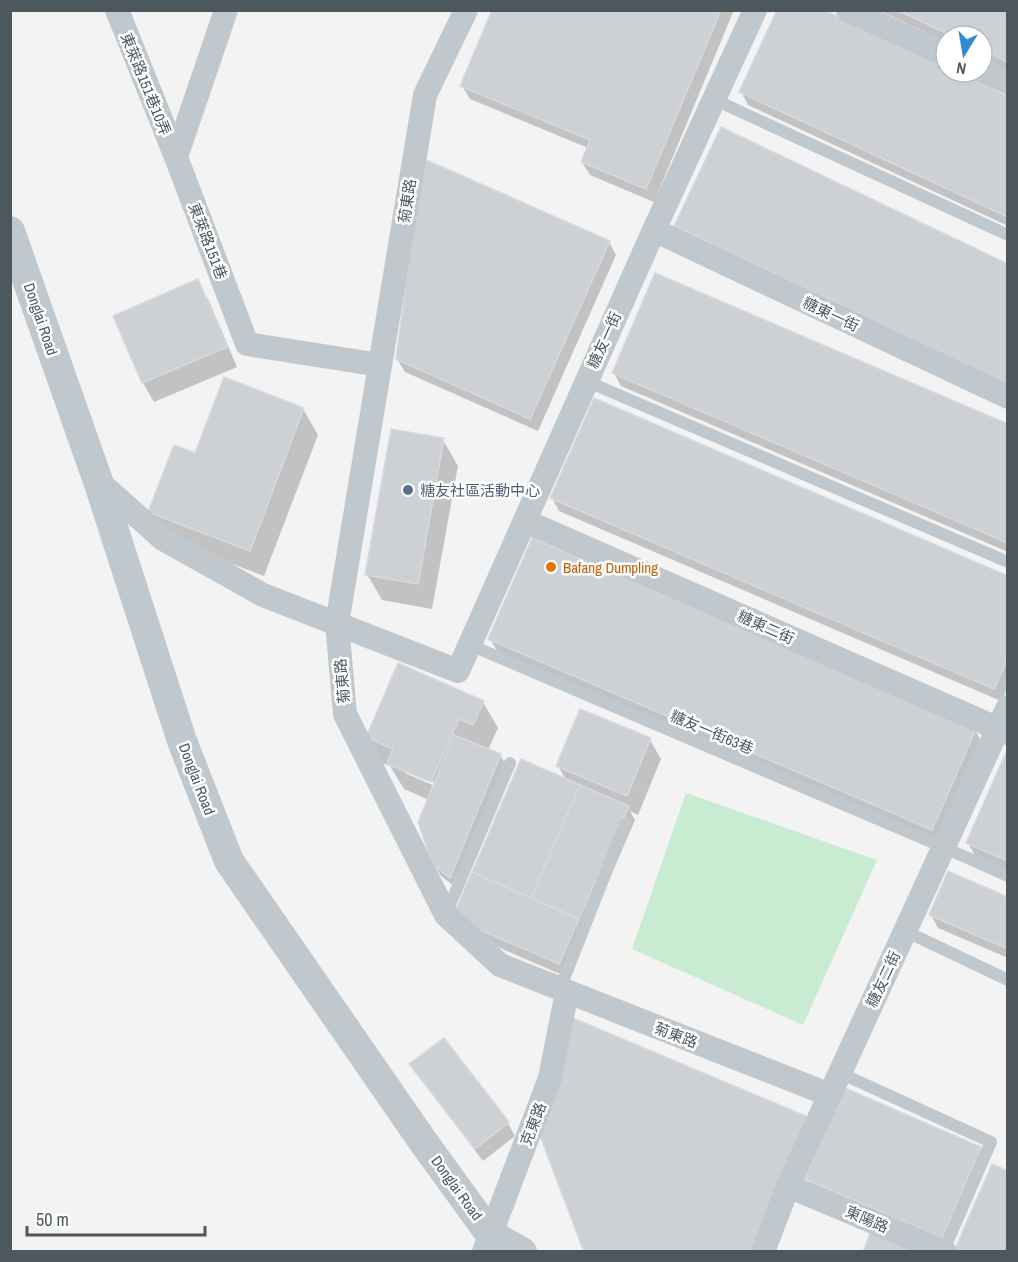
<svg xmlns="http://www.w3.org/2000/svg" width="1018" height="1262" font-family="'Archivo Narrow','Noto Sans TC',sans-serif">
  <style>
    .green { fill: #c8ebd1 }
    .shadow { fill: #0003; fill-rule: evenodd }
    .building { fill: #cdd0d4; stroke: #d7dadd; stroke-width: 1.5 }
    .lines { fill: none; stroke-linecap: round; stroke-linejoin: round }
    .service { stroke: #c0c8cd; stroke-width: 12 }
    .minor { stroke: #c0c8cd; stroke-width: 24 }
    .tertiary { stroke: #c0c8cd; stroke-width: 30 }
    .service-dot { fill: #5c6f8a; stroke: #fff; stroke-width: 2 }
    .food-dot { fill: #e8710a; stroke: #fff; stroke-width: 2 }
    .labels { text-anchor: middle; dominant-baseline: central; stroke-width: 5; stroke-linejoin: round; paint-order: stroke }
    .street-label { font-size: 15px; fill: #4c585e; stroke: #fff }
    .service-label { font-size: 15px; fill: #4e5e75; stroke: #fff; text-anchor: start }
    .food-label { font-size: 15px; fill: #c56008; stroke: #fff; text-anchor: start }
  </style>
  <rect width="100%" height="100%" fill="#f4f3f3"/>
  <polygon class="green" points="686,793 877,860 803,1025 632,949"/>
  <g class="shadow">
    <polygon points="494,10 734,10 654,202 590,175 582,162 588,148 470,99 462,86"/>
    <polygon points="878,10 1007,10 1008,70 982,58 982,36 946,36 946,42"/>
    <polygon points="946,69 946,72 952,72 1008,98 1008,226 748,105 741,91"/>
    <polygon points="609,242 616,255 538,431 405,372 397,359"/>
    <polygon points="197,281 209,301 237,367 154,402 143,383"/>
    <polygon points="614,373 1008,425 1008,552 621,386"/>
    <polygon points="303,409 318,435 264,576 165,538 150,512 196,455"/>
    <polygon points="443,440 458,466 432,609 382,600 367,574"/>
    <polygon points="552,498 1008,577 1008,687 1001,701 559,511"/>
    <polygon points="490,639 975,730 982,743 940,842 498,652"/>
    <path d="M 483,702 L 498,728 L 488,750 L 500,755 L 508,768 L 458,889 L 441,876 L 433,862 L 429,800 L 404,789 L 390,766 L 382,763 L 367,737 ZM 405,770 L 438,784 L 437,787 L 405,773 Z"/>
    <polygon points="650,740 661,759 638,815 630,811 635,820 567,977 461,931 566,780 558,766"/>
    <polygon points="1008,752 1008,870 975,856 968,843"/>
    <polygon points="1008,898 1008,958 938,928 931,915"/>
    <polygon points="444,1040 508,1123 515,1136 483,1161 419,1077 411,1064"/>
    <polygon points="980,1148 988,1161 949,1250 814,1192 807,1178"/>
  </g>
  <g class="building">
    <polygon points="492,10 721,10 646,189 581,162 590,140 460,86"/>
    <polygon points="777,10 824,10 946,67 946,72 956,72 1008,96 1008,217 739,92"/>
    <polygon points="897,10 1008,10 1008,62 982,50 982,36 952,36"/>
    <polygon points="721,127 1008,264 1008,385 674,226"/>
    <polygon points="422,158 610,241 530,419 396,359"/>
    <polygon points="655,273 1008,424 1008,543 612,373"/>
    <polygon points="198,279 227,347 142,383 113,316"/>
    <polygon points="224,377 304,408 250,551 148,512 174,445 195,453"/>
    <polygon points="594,398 1008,576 1008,658 994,689 550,498"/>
    <polygon points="391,429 444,438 418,584 365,575"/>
    <polygon points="532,538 976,729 932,830 488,639"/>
    <polygon points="398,663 484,701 473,725 459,719 431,782 387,764 393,749 366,737"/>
    <polygon points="580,709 651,738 627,796 556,766"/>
    <polygon points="454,735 501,754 450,878 432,863 418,822"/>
    <polygon points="1008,748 1008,861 966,843"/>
    <polygon points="521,759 580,785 531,898 472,872"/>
    <polygon points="580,785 629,806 579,919 531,898"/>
    <polygon points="948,871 1008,897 1008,949 929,915"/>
    <polygon points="472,872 579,919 559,964 452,918"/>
    <polygon points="573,1018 808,1117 750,1252 584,1252 540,1136"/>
    <polygon points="444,1038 509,1122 475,1149 409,1064"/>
    <polygon points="845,1088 981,1147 942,1238 805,1179"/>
    <polygon points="992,1164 1008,1171 1008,1252 961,1252 955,1249"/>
    <polygon points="871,1231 918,1252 863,1252"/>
  </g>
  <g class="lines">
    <g class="service">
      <polyline points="713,99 1008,235"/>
      <polyline points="586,381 1008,562"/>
      <polyline points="470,645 943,847 1008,876"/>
      <polyline points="446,914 510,763"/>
      <polyline points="905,931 1008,980"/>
      <polyline points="560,989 625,824"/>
      <polyline points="840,1073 991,1142 943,1252"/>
    </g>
    <g class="minor">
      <polyline points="117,10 176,157 247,344 380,365"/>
      <polyline points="466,10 425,95 337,624 345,714 446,915 500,965 830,1095"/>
      <polyline points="848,10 946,55"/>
      <polyline points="982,71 1008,82"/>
      <polyline points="176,157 226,10"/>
      <polyline points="654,230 1008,397"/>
      <polyline points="98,481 163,539 263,595 458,671 654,230 755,10"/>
      <polyline points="525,521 1008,733"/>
      <polyline points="788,1186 945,1252"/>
      <polyline points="484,1252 550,1078 567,992"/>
      <polyline points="763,1252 788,1186 1008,707"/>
    </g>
    <polyline class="tertiary" points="10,231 98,481 182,741 229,861 422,1140 490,1234 522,1252"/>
  </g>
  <circle class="service-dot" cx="408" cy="490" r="6"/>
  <circle class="food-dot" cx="551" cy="567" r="6"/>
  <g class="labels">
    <g class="street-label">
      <text transform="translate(146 84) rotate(68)">東萊路151巷10弄</text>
      <text transform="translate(407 201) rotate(-81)">菊東路</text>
      <text transform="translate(208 241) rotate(69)">東萊路151巷</text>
      <text transform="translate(831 314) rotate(25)">糖東一街</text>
      <text transform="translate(41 319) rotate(71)">Donglai Road</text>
      <text transform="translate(604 340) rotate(-66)">糖友一街</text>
      <text transform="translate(766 627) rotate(24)">糖東二街</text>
      <text transform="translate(342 681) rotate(-95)">菊東路</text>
      <text transform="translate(712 732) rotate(23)">糖友一街63巷</text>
      <text transform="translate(197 779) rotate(69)">Donglai Road</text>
      <text transform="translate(883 979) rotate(-65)">糖友二街</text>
      <text transform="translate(676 1035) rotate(21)">菊東路</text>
      <text transform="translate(533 1124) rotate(-69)">克東路</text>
      <text transform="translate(457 1188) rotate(54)">Donglai Road</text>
      <text transform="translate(867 1219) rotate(23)">東陽路</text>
    </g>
    <g class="service-label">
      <text x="420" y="490">糖友社區活動中心</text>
    </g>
    <g class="food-label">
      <text x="563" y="567">Bafang Dumpling</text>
    </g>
  </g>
  <rect width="1018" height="1262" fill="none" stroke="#4c585e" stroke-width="24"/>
  <g transform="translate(964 54) rotate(191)"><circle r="28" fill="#ffffff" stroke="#b7bcbf" stroke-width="1.5"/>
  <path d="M0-4.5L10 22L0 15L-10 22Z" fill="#318bd0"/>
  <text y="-9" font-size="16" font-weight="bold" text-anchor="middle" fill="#4c585e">N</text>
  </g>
  <path d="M27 1226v9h178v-9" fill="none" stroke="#4c585e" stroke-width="3"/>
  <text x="36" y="1226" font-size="18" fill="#4c585e" stroke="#ffffff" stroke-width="4.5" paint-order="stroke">50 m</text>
</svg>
